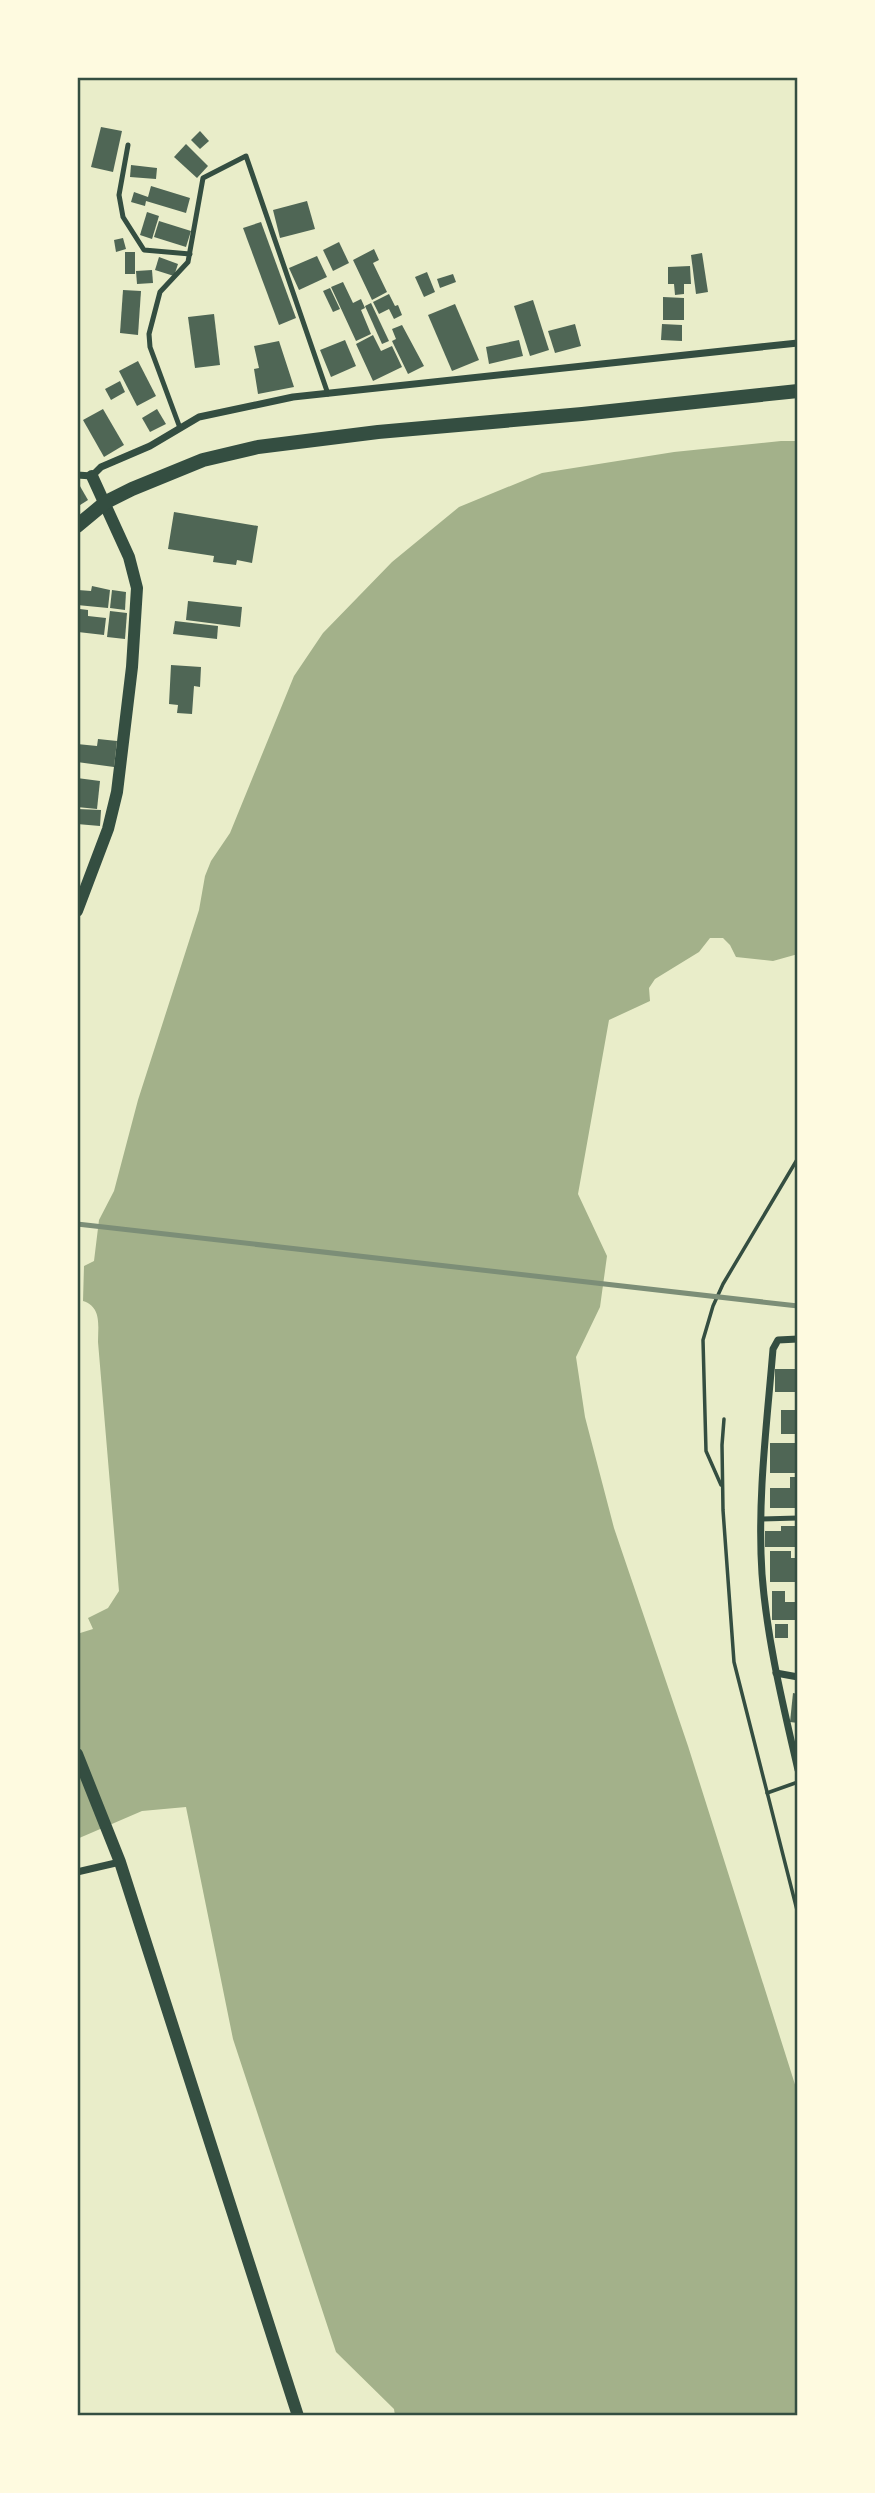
<svg xmlns="http://www.w3.org/2000/svg" width="875" height="2493" font-family="Karla,sans-serif">
  <style>
    .water { fill: #a3b18a }
    .building { fill: #4f6655 }
    .lines { fill: none; stroke-linecap: round; stroke-linejoin: round }
    .path { stroke: #344e41; stroke-width: 3.5 }
    .service { stroke: #344e41; stroke-width: 5 }
    .minor { stroke: #344e41; stroke-width: 7 }
    .tertiary { stroke: #344e41; stroke-width: 12 }
    .secondary { stroke: #344e41; stroke-width: 14 }
    .rail { stroke: #7c8e77; stroke-width: 5 }
    .neatline { fill: none; stroke: #344e41; stroke-width: 2.5 }
  </style>
  <rect width="100%" height="100%" fill="#e9edc9"/>
  <path class="water" d="M 781,441 L 798,441 L 798,954 L 773,961 L 736,957 L 730,945 L 723,938 L 710,938 L 699,952 L 655,979 L 649,988 L 650,1001 L 609,1020 L 578,1194 L 607,1256 L 600,1307 L 576,1357 L 585,1417 L 614,1528 L 688,1746 L 798,2094 L 798,2416 L 395,2416 L 394,2409 L 336,2352 L 233,2039 L 186,1807 L 142,1811 L 77,1839 L 77,1634 L 93,1629 L 88,1618 L 108,1608 L 119,1591 L 98,1342 C 98,1326 102,1307 83,1301 L 84,1266 L 94,1261 L 99,1220 L 114,1191 L 138,1100 L 199,910 L 205,876 L 211,861 L 230,833 L 294,676 L 323,633 L 392,562 L 459,507 L 542,473 L 674,452 Z"/>
  <g class="building">
    <polygon points="101,127 122,131 113,172 91,167"/>
    <polygon points="200,131 209,141 200,149 191,140"/>
    <polygon points="186,144 208,166 197,178 174,157"/>
    <polygon points="131,165 157,168 156,179 130,177"/>
    <polygon points="151,186 190,198 186,213 146,201 145,206 131,202 134,192 148,197"/>
    <polygon points="307,201 315,229 280,238 273,210"/>
    <polygon points="147,212 159,216 152,239 140,235"/>
    <polygon points="159,221 191,231 186,247 154,237"/>
    <polygon points="261,222 296,318 279,325 243,228"/>
    <polygon points="123,238 126,249 116,252 114,240"/>
    <polygon points="339,242 349,263 333,271 323,250"/>
    <polygon points="374,249 379,260 373,263 387,292 372,300 353,260"/>
    <rect x="125" y="252" width="10" height="22"/>
    <polygon points="702,253 708,292 696,294 691,255"/>
    <polygon points="317,256 327,277 299,290 289,268"/>
    <polygon points="159,257 178,264 174,276 155,270"/>
    <polygon points="690,266 691,284 684,284 684,294 675,295 674,284 668,284 668,267"/>
    <polygon points="152,270 153,283 137,284 136,271"/>
    <polygon points="427,272 435,292 424,297 415,277"/>
    <polygon points="453,274 456,282 440,288 437,279"/>
    <polygon points="343,282 353,303 361,299 365,308 361,310 371,334 356,341 331,287"/>
    <polygon points="330,288 340,309 333,312 323,291"/>
    <polygon points="123,290 141,291 138,335 120,333"/>
    <polygon points="389,294 395,306 398,305 402,315 394,319 389,309 379,314 373,302"/>
    <polygon points="663,297 684,298 684,320 663,320"/>
    <polygon points="533,300 549,350 530,356 514,306"/>
    <polygon points="371,303 389,341 382,344 365,306"/>
    <polygon points="455,304 479,360 452,371 428,315"/>
    <polygon points="214,314 220,365 195,368 188,317"/>
    <polygon points="575,324 581,346 555,353 548,331"/>
    <polygon points="662,324 682,325 682,341 661,340"/>
    <polygon points="402,325 424,366 408,374 392,341 396,339 392,329"/>
    <polygon points="373,335 381,351 392,346 402,367 373,381 356,344"/>
    <polygon points="345,340 356,366 331,377 320,350"/>
    <polygon points="519,340 523,356 489,364 486,347"/>
    <polygon points="279,341 294,387 258,394 254,369 259,368 254,346"/>
    <polygon points="138,361 156,396 137,406 119,371"/>
    <polygon points="120,381 125,392 111,400 105,389"/>
    <polygon points="103,409 124,445 104,457 83,420"/>
    <polygon points="157,409 166,424 150,432 142,418"/>
    <polygon points="77,481 88,500 77,507"/>
    <polygon points="174,512 258,526 252,563 237,560 236,565 213,562 214,556 168,549"/>
    <polygon points="92,586 110,590 108,608 77,605 78,590 91,591"/>
    <polygon points="112,590 126,592 125,610 110,608"/>
    <polygon points="188,601 242,607 240,627 186,620"/>
    <polygon points="80,609 88,610 88,616 106,618 104,635 78,632"/>
    <polygon points="110,611 127,613 125,639 107,637"/>
    <polygon points="175,621 218,626 217,639 173,634"/>
    <polygon points="171,665 201,667 200,687 194,686 192,714 177,713 178,705 169,704"/>
    <polygon points="98,739 117,741 114,767 77,762 77,744 97,746"/>
    <polygon points="77,778 100,781 97,809 77,807"/>
    <polygon points="77,809 101,810 100,826 77,824"/>
    <rect x="775" y="1369" width="23" height="23"/>
    <rect x="781" y="1410" width="17" height="24"/>
    <rect x="770" y="1443" width="28" height="30"/>
    <polygon points="790,1477 798,1477 798,1508 770,1508 770,1488 790,1488"/>
    <polygon points="781,1526 798,1526 798,1547 765,1547 765,1531 781,1531"/>
    <polygon points="770,1551 791,1551 791,1558 798,1558 798,1582 770,1582"/>
    <polygon points="772,1591 785,1591 785,1602 798,1602 798,1620 772,1620"/>
    <rect x="775" y="1624" width="13" height="14"/>
    <polygon points="793,1693 798,1694 798,1723 790,1722"/>
  </g>
  <g class="lines">
    <g class="path">
      <polyline points="724,1419 722,1445 723,1510 734,1662 798,1914"/>
      <polyline points="721,1485 706,1451 703,1340 713,1306 723,1284 798,1158"/>
      <polyline points="767,1793 798,1782"/>
    </g>
    <g class="service">
      <polyline points="128,145 119,195 123,217 144,250 190,254"/>
      <polyline points="180,428 150,347 149,334 160,292 188,262 203,178 246,156 328,394"/>
      <polyline points="761,1519 798,1518"/>
    </g>
    <g class="minor">
      <polyline points="77,475 92,476 101,467 150,446 199,417 293,397 798,343"/>
      <path d="M 798,1339 L 778,1340 L 773,1349 C 767,1423 757,1500 762,1574 C 767,1640 783,1705 798,1770"/>
      <polyline points="776,1673 798,1677"/>
      <polyline points="77,1872 120,1862"/>
    </g>
    <g class="tertiary">
      <polyline points="77,911 108,829 117,792 132,667 137,588 129,557 92,476"/>
      <polyline points="77,1754 120,1862 298,2416"/>
    </g>
    <polyline class="secondary" points="77,526 106,502 132,489 203,460 258,447 378,432 582,414 798,391"/>
    <polyline class="rail" points="77,1224 798,1306"/>
  </g>
  <rect width="875" height="2493" fill="none" stroke="#fefae0" stroke-width="158"/>
  <rect x="79" y="79" width="717" height="2335" class="neatline"/>
</svg>
